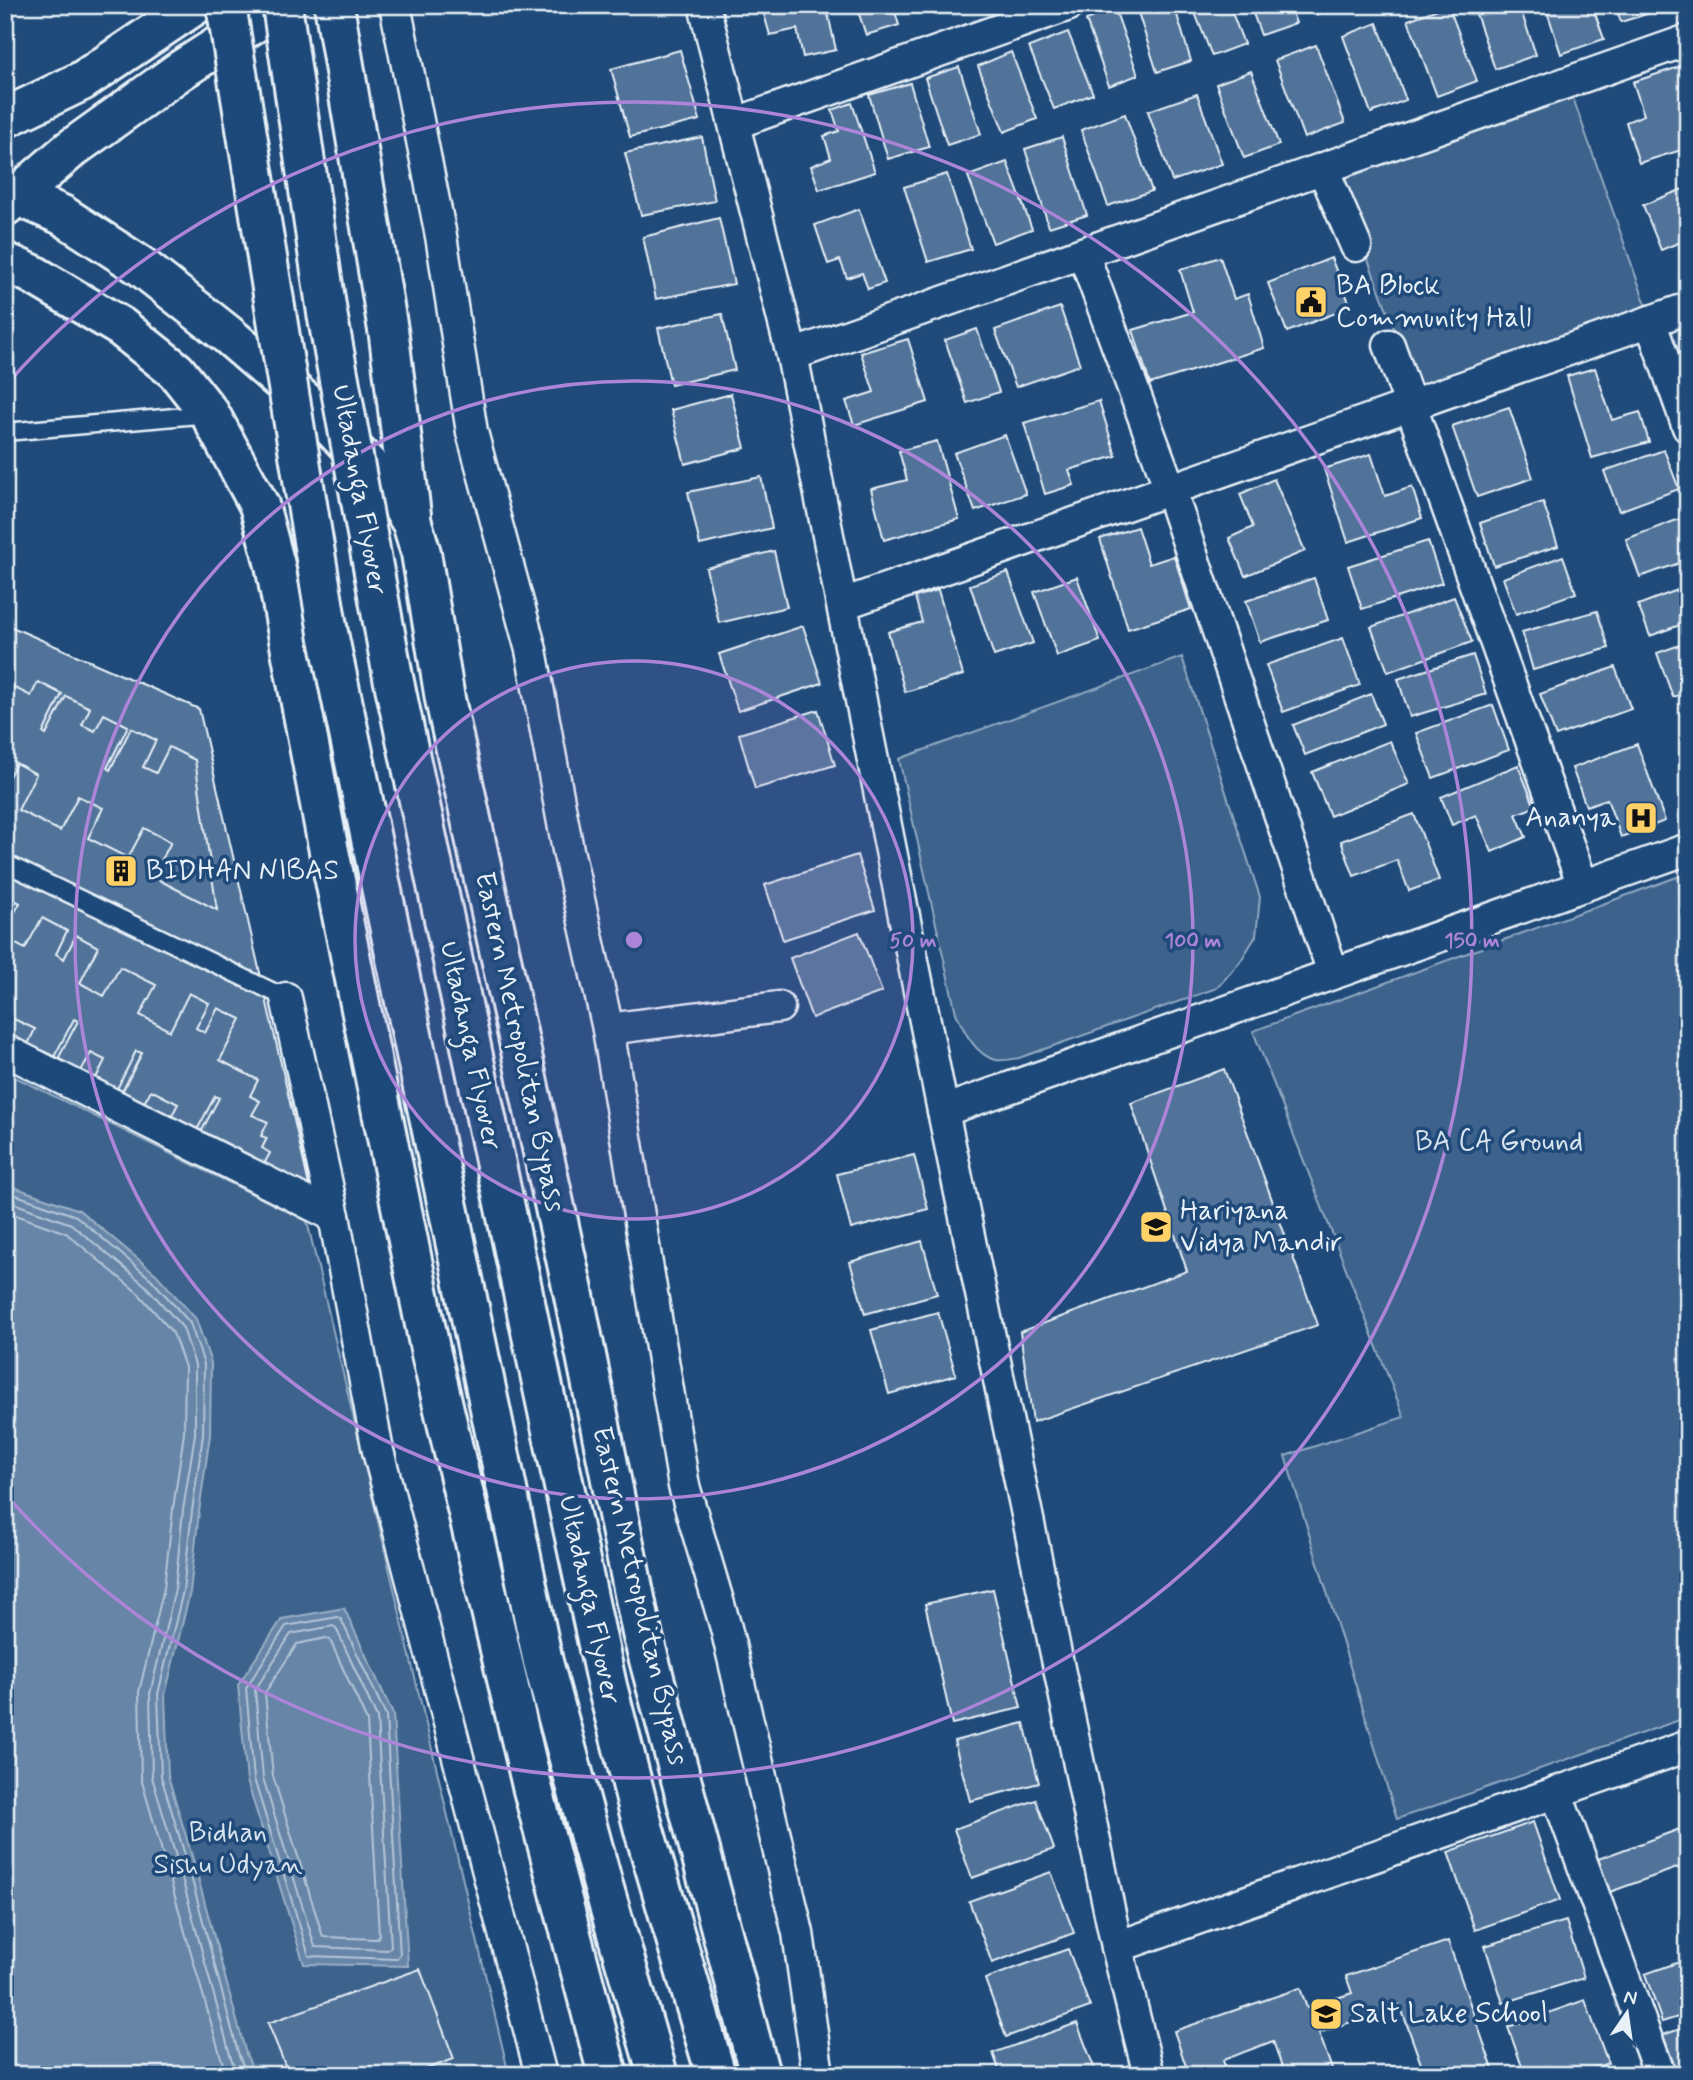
<svg xmlns="http://www.w3.org/2000/svg" width="1693" height="2080" font-family="Mynerve,sans-serif">
  <style>
    .green { fill: #3c628c; stroke: #92aac2; stroke-width: 2 }
    .water { fill: #6685a7; stroke: #9ab0c7; stroke-width: 2 }
    .lines { fill: none; stroke-linecap: round; stroke-linejoin: round }
    .shore { stroke: #b4c6d8; stroke-width: 2 }
    .building { fill: #517399; stroke: #e8f1f8; stroke-width: 2 }
    .service-casing { stroke: #e8f1f8; stroke-width: 21 }
    .minor-casing { stroke: #e8f1f8; stroke-width: 35 }
    .secondary-casing { stroke: #e8f1f8; stroke-width: 44 }
    .primary-casing { stroke: #e8f1f8; stroke-width: 44 }
    .service { stroke: #1f4a7a; stroke-width: 16 }
    .minor { stroke: #1f4a7a; stroke-width: 30 }
    .secondary { stroke: #1f4a7a; stroke-width: 38 }
    .primary { stroke: #1f4a7a; stroke-width: 38 }
    .primary-bridge-casing { stroke: #e8f1f8; stroke-width: 44; stroke-linecap: butt }
    .primary-bridge { stroke: #1f4a7a; stroke-width: 38 }
    .ring { fill: none; stroke: #ac85d9; stroke-width: 3.5 }
    .labels { text-anchor: middle; dominant-baseline: central; stroke-width: 7; stroke-linejoin: round; paint-order: stroke }
    .poi-label { font-size: 28px; fill: #e8f1f8; stroke: #1f4a7a; text-anchor: start }
    .street-label { font-size: 28px; fill: #e8f1f8; stroke: #1f4a7a }
    .park-label { font-size: 28px; fill: #d7e3ed; stroke: #1f4a7a }
    .centre { fill: #ac85d9; stroke: #1f4a7a; stroke-width: 3.5 }
    .ring-label { font-size: 21px; text-anchor: middle; font-weight: bold; fill: #ac85d9; stroke: #1f4a7a; stroke-width: 7; stroke-linejoin: round; paint-order: stroke }
  </style>
  <rect width="100%" height="100%" fill="#1f4a7a"/>
  <filter id="ink" filterUnits="userSpaceOnUse"><feTurbulence type="fractalNoise" baseFrequency=".0143" numOctaves="2"/><feDisplacementMap in="SourceGraphic" scale="14" xChannelSelector="R" yChannelSelector="G"/><feConvolveMatrix kernelMatrix="1 2 1 2 8 2 1 2 1" color-interpolation-filters="sRGB"/></filter>
  <g filter="url(#ink)">
    <g class="green">
      <polygon points="1571,92 1647,308 1417,389 1335,173"/>
      <path d="M 1182,657 L 1260,897 L 1256,936 L 1240,962 L 1217,988 L 1019,1058 C 1013,1059 1003,1061 996,1060 C 975,1055 964,1031 956,1013 L 899,759 Z"/>
      <polygon points="1688,873 1688,1717 1397,1819 1285,1456 1404,1417 1253,1031"/>
      <polygon points="5,1072 307,1221 509,2075 5,2075"/>
    </g>
    <g class="water">
      <polygon points="5,1184 79,1210 156,1274 196,1319 211,1363 210,1435 199,1512 190,1592 165,1695 168,1776 194,1863 246,2054 255,2075 5,2075"/>
      <polygon points="344,1608 393,1714 408,1966 304,1964 247,1781 238,1685 282,1619"/>
    </g>
    <g class="lines">
      <g class="shore">
        <polyline points="5,1191 76,1216 151,1279 190,1323 204,1364 203,1435 192,1511 183,1591 158,1694 161,1776 188,1865 239,2056 247,2075"/>
        <polyline points="5,1200 71,1224 145,1285 183,1328 195,1365 195,1434 183,1510 175,1589 150,1694 152,1777 179,1867 231,2058 238,2075"/>
        <polyline points="5,1211 66,1233 138,1293 173,1333 185,1367 184,1433 173,1509 164,1588 139,1692 141,1778 226,2075"/>
        <polygon points="338,1617 341,1619 386,1716 400,1955 397,1959 309,1956 254,1779 246,1688 286,1626"/>
        <polygon points="333,1626 336,1628 377,1718 391,1946 388,1950 315,1947 263,1778 255,1690 291,1634"/>
        <polygon points="326,1638 330,1640 367,1721 379,1935 377,1939 323,1937 273,1776 265,1693 297,1644"/>
      </g>
    </g>
    <g class="building">
      <polygon points="826,5 836,50 803,57 797,29 770,35 763,11 784,5"/>
      <polygon points="856,5 893,5 899,25 866,35"/>
      <polygon points="921,5 950,5 924,13"/>
      <polygon points="1174,5 1191,61 1157,72 1136,6"/>
      <polygon points="1192,5 1229,5 1244,44 1212,56"/>
      <polygon points="1250,5 1289,5 1296,23 1261,35"/>
      <polygon points="1313,5 1338,5 1317,15"/>
      <polygon points="1448,5 1477,81 1437,96 1408,20"/>
      <polygon points="1473,5 1519,5 1536,55 1495,69"/>
      <polygon points="1545,5 1592,5 1604,39 1561,54"/>
      <polygon points="1615,5 1654,5 1656,11 1621,22"/>
      <polygon points="1115,9 1138,75 1109,86 1086,20"/>
      <polygon points="1377,23 1406,100 1371,113 1343,36"/>
      <polygon points="1068,32 1093,94 1054,109 1029,47"/>
      <polygon points="1316,45 1345,123 1304,138 1275,60"/>
      <polygon points="680,50 700,120 630,137 611,69"/>
      <polygon points="1011,52 1037,119 1004,132 978,66"/>
      <polygon points="1682,66 1688,83 1688,148 1639,163 1626,122 1644,115 1633,82"/>
      <polygon points="959,67 981,134 947,145 925,78"/>
      <polygon points="1251,71 1279,145 1244,158 1216,84"/>
      <polygon points="910,83 929,147 888,159 869,95"/>
      <polygon points="1197,94 1222,164 1172,181 1148,111"/>
      <polygon points="852,103 875,172 819,190 811,166 831,158 824,136 839,131 832,110"/>
      <polygon points="1125,114 1152,191 1108,206 1081,130"/>
      <polygon points="702,137 715,201 641,215 625,153"/>
      <polygon points="1062,137 1087,215 1049,227 1025,149"/>
      <polygon points="1007,162 1032,229 993,243 968,176"/>
      <polygon points="947,174 971,249 928,262 904,187"/>
      <polygon points="1688,187 1688,239 1661,250 1643,205"/>
      <polygon points="859,209 885,283 868,289 862,273 847,278 840,260 828,264 815,225"/>
      <polygon points="719,218 734,284 656,299 643,237"/>
      <polygon points="1220,257 1234,299 1248,294 1264,348 1150,384 1133,330 1193,312 1180,270"/>
      <polygon points="1331,258 1351,307 1287,332 1268,283"/>
      <polygon points="1060,307 1080,365 1016,387 995,330"/>
      <polygon points="722,314 735,370 671,385 658,328"/>
      <polygon points="977,329 999,392 967,403 945,340"/>
      <polygon points="908,339 928,402 854,425 846,401 874,392 861,353"/>
      <polygon points="1595,368 1612,420 1640,412 1649,442 1592,458 1567,376"/>
      <polygon points="731,394 745,448 685,464 671,410"/>
      <polygon points="1099,401 1116,456 1069,470 1074,485 1045,494 1024,423"/>
      <polygon points="1509,407 1533,478 1477,497 1452,426"/>
      <polygon points="1005,435 1026,494 975,511 954,453"/>
      <polygon points="937,441 959,519 884,540 871,489 907,480 899,451"/>
      <polygon points="1664,450 1679,489 1619,511 1604,471"/>
      <polygon points="1371,454 1385,496 1412,487 1422,518 1348,542 1324,469"/>
      <polygon points="761,477 772,528 700,545 688,492"/>
      <polygon points="1274,479 1305,551 1245,576 1229,538 1253,527 1240,494"/>
      <polygon points="1543,502 1558,546 1494,566 1480,523"/>
      <polygon points="1682,518 1688,535 1688,560 1640,577 1626,539"/>
      <polygon points="1137,527 1149,564 1174,556 1191,609 1128,629 1100,539"/>
      <polygon points="1428,541 1442,583 1362,609 1348,566"/>
      <polygon points="774,551 787,607 719,623 706,568"/>
      <polygon points="1563,556 1576,593 1516,614 1503,578"/>
      <polygon points="1008,572 1033,643 994,656 970,585"/>
      <polygon points="1077,577 1100,641 1057,656 1034,592"/>
      <polygon points="1314,578 1328,620 1260,642 1246,601"/>
      <polygon points="1688,586 1688,622 1650,636 1638,605"/>
      <polygon points="938,590 963,675 905,692 888,632 922,622 915,597"/>
      <polygon points="1454,597 1472,642 1388,672 1371,627"/>
      <polygon points="1597,611 1609,648 1533,670 1522,632"/>
      <polygon points="5,624 199,709 310,1189 5,1032"/>
      <polygon points="803,626 822,683 738,711 719,654"/>
      <polygon points="1343,638 1360,685 1283,712 1266,665"/>
      <polygon points="1688,642 1688,692 1673,697 1657,653"/>
      <polygon points="1473,655 1486,694 1410,717 1398,679"/>
      <polygon points="5,665 12,668 5,681"/>
      <polygon points="1615,667 1631,709 1556,736 1540,694"/>
      <polygon points="38,682 62,694 43,733 46,735 66,696 90,708 82,725 95,731 104,714 128,726 107,768 110,770 131,728 156,740 143,767 156,773 169,747 195,760 217,910 153,877 171,842 144,828 128,858 88,838 103,808 78,796 60,831 18,810 36,774 16,763 5,784 5,683 31,696"/>
      <polygon points="1371,694 1383,724 1305,755 1293,725"/>
      <polygon points="1493,705 1509,750 1433,778 1416,733"/>
      <polygon points="818,710 835,765 755,789 739,734"/>
      <polygon points="1390,741 1409,784 1330,816 1312,772"/>
      <polygon points="1637,744 1665,821 1621,837 1607,799 1586,806 1572,768"/>
      <polygon points="1518,765 1535,807 1516,814 1526,837 1492,852 1476,815 1452,825 1441,797"/>
      <polygon points="1414,814 1439,880 1409,891 1397,860 1354,876 1341,841"/>
      <polygon points="857,855 875,910 783,940 765,885"/>
      <polygon points="5,895 20,903 5,930"/>
      <polygon points="42,918 67,931 56,954 64,959 76,935 98,947 80,983 104,996 120,967 156,985 140,1015 170,1031 189,993 209,1003 196,1028 205,1033 218,1008 241,1019 220,1060 258,1080 250,1096 260,1101 252,1115 268,1122 261,1136 267,1138 262,1148 270,1153 264,1164 201,1132 219,1098 215,1096 197,1130 171,1117 178,1104 151,1090 144,1103 122,1092 142,1053 136,1051 117,1089 96,1078 105,1060 91,1053 81,1071 58,1059 78,1021 74,1019 54,1057 28,1044 35,1029 10,1017 5,1027 5,938 25,949"/>
      <polygon points="859,932 882,992 812,1018 790,958"/>
      <polygon points="1224,1069 1318,1325 1033,1422 1020,1332 1187,1271 1131,1103"/>
      <polygon points="914,1155 928,1209 851,1229 837,1174"/>
      <polygon points="922,1241 937,1294 865,1314 850,1262"/>
      <polygon points="938,1312 956,1375 889,1394 871,1330"/>
      <polygon points="993,1589 1021,1708 952,1724 925,1604"/>
      <polygon points="1024,1723 1039,1783 970,1801 954,1741"/>
      <polygon points="1036,1800 1054,1849 972,1878 954,1829"/>
      <polygon points="1533,1822 1560,1900 1475,1930 1448,1852"/>
      <polygon points="1688,1826 1688,1864 1610,1892 1598,1859"/>
      <polygon points="1051,1872 1074,1933 992,1963 969,1901"/>
      <polygon points="1566,1921 1584,1978 1503,2003 1485,1946"/>
      <polygon points="1448,1941 1495,2075 1399,2075 1422,2067 1400,2005 1319,2033 1334,2075 1285,2075 1273,2041 1223,2060 1227,2075 1189,2075 1174,2031 1300,1988 1307,2008 1352,1993 1346,1976"/>
      <polygon points="1068,1949 1090,2007 1006,2037 985,1979"/>
      <polygon points="1688,1959 1688,2014 1662,2022 1645,1974"/>
      <polygon points="420,1969 454,2059 410,2075 289,2075 268,2023"/>
      <polygon points="1585,2000 1608,2063 1575,2075 1525,2075 1508,2027"/>
      <polygon points="1077,2023 1097,2075 1001,2075 993,2053"/>
      <polygon points="1688,2026 1688,2075 1678,2075 1663,2035"/>
    </g>
    <g class="lines">
      <defs>
        <g id="service">
          <polyline points="5,432 209,414"/>
          <polyline points="5,863 286,998"/>
        </g>
        <g id="minor">
          <polyline points="395,5 441,236 472,432 531,650 568,850 608,1029 684,1486 726,1628 798,1933 818,2075"/>
          <polyline points="704,5 792,355 943,1111 1117,1947 1149,2075"/>
          <polyline points="736,123 1069,5"/>
          <polyline points="1323,169 1356,246"/>
          <polyline points="1083,253 1170,489 1333,973"/>
          <polyline points="1650,321 1688,427"/>
          <polyline points="1389,345 1583,886"/>
          <polyline points="792,355 1688,40"/>
          <polyline points="843,604 1688,308"/>
          <polyline points="286,998 334,1216"/>
          <polyline points="608,1029 779,1007"/>
          <polyline points="5,1050 334,1216 378,1451 541,2075"/>
          <polyline points="943,1111 1688,849"/>
          <polyline points="1556,1792 1660,2075"/>
          <polyline points="1117,1947 1688,1746"/>
        </g>
        <g id="secondary">
          <polyline points="334,5 389,336 411,515"/>
          <polyline points="5,118 82,81 195,5"/>
          <polyline points="5,190 62,215 142,267 228,335 317,412 391,489 412,523 421,553 445,699 573,1291 642,1633 760,2075"/>
          <polyline points="5,206 71,149 181,70 282,5"/>
          <polyline points="5,262 32,274 121,327 176,371 210,414 259,505 275,565 327,841 431,1354 532,1786 608,2075"/>
        </g>
        <g id="primary">
          <polyline points="553,1435 607,1686 644,1830 716,2075"/>
          <polyline points="499,1451 543,1662 603,1885 658,2075"/>
        </g>
      </defs>
      <use href="#service" class="service-casing"/>
      <use href="#minor" class="minor-casing"/>
      <use href="#secondary" class="secondary-casing"/>
      <use href="#primary" class="primary-casing"/>
      <use href="#service" class="service"/>
      <use href="#minor" class="minor"/>
      <use href="#secondary" class="secondary"/>
      <use href="#primary" class="primary"/>
      <defs>
        <g id="primary-bridge">
          <polyline points="226,5 328,633 499,1451"/>
          <polyline points="282,5 327,313 393,677 553,1435"/>
        </g>
      </defs>
      <use href="#primary-bridge" class="primary-bridge-casing"/>
      <use href="#primary-bridge" class="primary-bridge"/>
    </g>
  </g>
  <circle cx="634" cy="940" r="279" fill="#ac85d9" fill-opacity=".12"/>
  <g class="ring">
    <circle cx="634" cy="940" r="279"/>
    <circle cx="634" cy="940" r="559"/>
    <path d="M6 385A838 838 0 1 1 6 1495"/>
  </g>
  <defs>
    <symbol id="civic-square" viewBox="-11 -11 22 22"><rect x="-9" y="-9" width="18" height="18" rx="4" fill="#ffd166" stroke="#1f4a7a"/><path d="M-.6-6.5H3V-4.5H.6V-3L4-1V1h2V6H-6V1h2V-1L-.6-3ZM-1.2 2.5V6h2.4V2.5Z" fill="#111"/></symbol>
    <symbol id="hospital-square" viewBox="-11 -11 22 22"><rect x="-9" y="-9" width="18" height="18" rx="4" fill="#ffd166" stroke="#1f4a7a"/><path d="M-5-5h3v3.5h4V-5h3V5h-3V1.5h-4V5h-3Z" fill="#111"/></symbol>
    <symbol id="building-square" viewBox="-11 -11 22 22"><rect x="-9" y="-9" width="18" height="18" rx="4" fill="#ffd166" stroke="#1f4a7a"/><path d="M-4-6H4V6H1V3H-1V6H-4ZM-2.5-4.3h1.7v1.8h-1.7ZM.8-4.3h1.7v1.8H.8ZM-2.5-1h1.7V.8h-1.7ZM.8-1h1.7V.8H.8Z" fill="#111"/></symbol>
    <symbol id="school-square" viewBox="-11 -11 22 22"><rect x="-9" y="-9" width="18" height="18" rx="4" fill="#ffd166" stroke="#1f4a7a"/><path d="M0-5L7-2L0 1L-7-2ZM-4 1L0 2.5L4 1V4Q0 6-4 4Z" fill="#111"/></symbol>
  </defs>
  <g fill-rule="evenodd">
    <use href="#civic-square" x="1292" y="283" width="38" height="38"/>
    <use href="#hospital-square" x="1622" y="799" width="38" height="38"/>
    <use href="#building-square" x="102" y="852" width="38" height="38"/>
    <use href="#school-square" x="1137" y="1208" width="38" height="38"/>
    <use href="#school-square" x="1307" y="1995" width="38" height="38"/>
  </g>
  <g class="labels">
    <g class="poi-label">
      <text x="1336" y="286">BA Block<tspan x="1336" dy="32">Community Hall</tspan></text>
      <text x="1616" y="818" text-anchor="end">Ananya</text>
      <text x="146" y="871">BIDHAN NIBAS</text>
      <text x="1180" y="1211">Hariyana<tspan x="1180" dy="32">Vidya Mandir</tspan></text>
      <text x="1350" y="2014">Salt Lake School</text>
    </g>
    <g class="street-label">
      <text transform="translate(359 490) rotate(80)">Ultadanga Flyover</text>
      <text transform="translate(519 1042) rotate(78)">Eastern Metropolitan Bypass</text>
      <text transform="translate(470 1046) rotate(78)">Ultadanga Flyover</text>
      <text transform="translate(639 1596) rotate(77)">Eastern Metropolitan Bypass</text>
      <text transform="translate(589 1600) rotate(78)">Ultadanga Flyover</text>
    </g>
    <g class="park-label">
      <text x="1499" y="1142">BA CA Ground</text>
      <text x="228" y="1833">Bidhan<tspan x="228" dy="32">Sishu Udyan</tspan></text>
    </g>
  </g>
  <circle cx="634" cy="940" r="10" class="centre"/>
  <g class="ring-label">
    <text x="913" y="947">50 m</text>
    <text x="1193" y="947">100 m</text>
    <text x="1472" y="947">150 m</text>
  </g>
  <rect width="1693" height="2080" fill="none" stroke="#1f4a7a" stroke-width="28"/>
  <rect x="14" y="14" width="1665" height="2052" fill="none" stroke="#e8f1f8" stroke-width="2.5" filter="url(#ink)"/>
  <g transform="translate(1627 2013) rotate(13)" stroke="#1f4a7a" stroke-width="5" paint-order="stroke">
  <path d="M0-5L12 26L0 18L-12 26Z" fill="#e8f1f8"/>
  <text y="-10" font-size="19" font-weight="bold" text-anchor="middle" fill="#e8f1f8">N</text>
  </g>
</svg>
